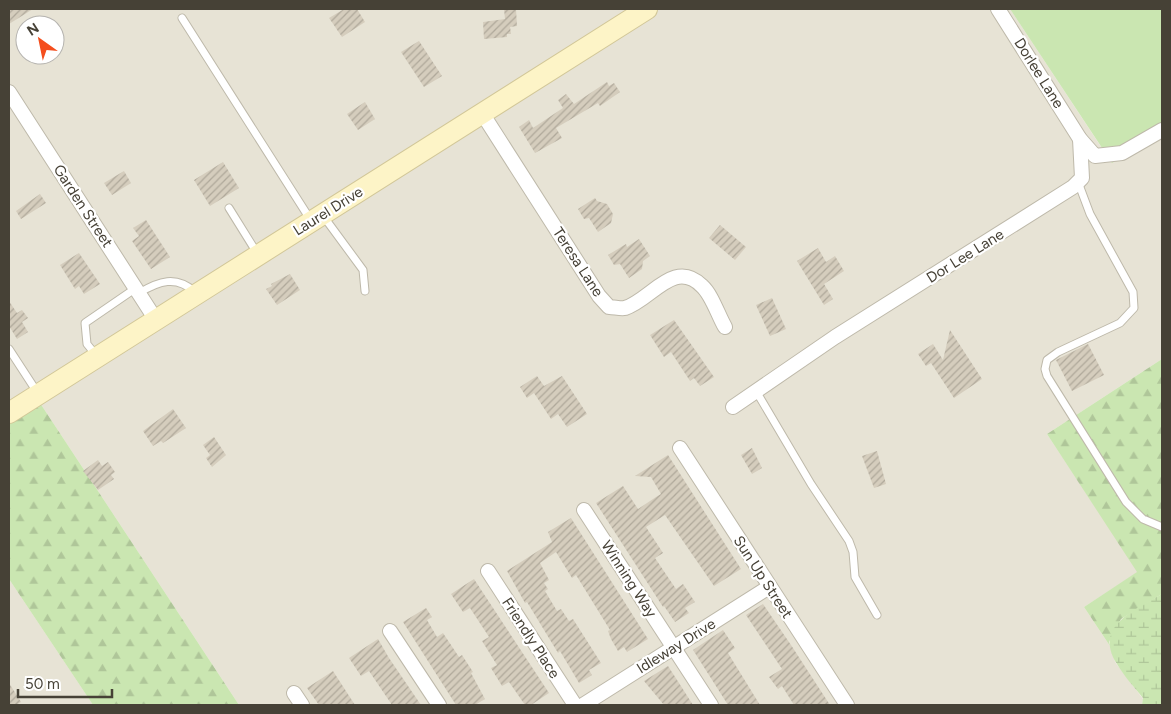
<svg xmlns="http://www.w3.org/2000/svg" width="1171" height="714" font-family="Figtree,sans-serif">
  <style>
    .residential { fill: #e7e3d5; fill-rule: evenodd }
    .grass { fill: #cae6b1 }
    .forest { fill: url(#forest-firs) }
    .wetland { fill: url(#wetland-marsh) }
    .building { fill: url(#building-hatch) }
    .lines { fill: none; stroke-linecap: round; stroke-linejoin: round }
    .lane-casing { stroke: #beb9aa; stroke-width: 9 }
    .street-casing { stroke: #beb9aa; stroke-width: 16 }
    .secondary-casing { stroke: #d2c798; stroke-width: 22 }
    .lane { stroke: #fff; stroke-width: 7 }
    .street { stroke: #fff; stroke-width: 14 }
    .secondary { stroke: #fdf4c7; stroke-width: 20 }
    .labels { text-anchor: middle; dominant-baseline: central; stroke-width: 4.5; stroke-linejoin: round; paint-order: stroke }
    .street-label { font-size: 15px; fill: #464136; stroke: #fff }
  </style>
  <defs>
    <pattern id="forest-firs" width="22" height="20" patternUnits="userSpaceOnUse" patternTransform="scale(1.25)"><rect width="22" height="20" fill="#cae6b1"/><path d="M5 1l3.5 6h-7zM16 11l3.5 6h-7z" fill="#afc699"/></pattern>
    <pattern id="wetland-marsh" width="20" height="14" patternUnits="userSpaceOnUse" patternTransform="scale(1.25)"><rect width="20" height="14" fill="#cae6b1"/><path d="M1 5h8M5 5V1M11 12h8M15 12V8" fill="none" stroke="#afc699"/></pattern>
    <pattern id="building-hatch" width="6" height="6" patternUnits="userSpaceOnUse" patternTransform="scale(1.25)"><rect width="6" height="6" fill="#d5cdbd"/><path d="M-1 1l2-2M0 6l6-6M5 7l2-2" fill="none" stroke="#afa89a"/></pattern>
  </defs>
  <rect width="100%" height="100%" fill="#f3f1e7"/>
  <g class="residential">
    <path d="M 9,9 L 633,9 L 9,405 ZM 25,25 L 55,25 L 55,55 L 25,55 Z"/>
    <polygon points="660,9 1010,9 1111,162 1162,132 1162,359 1047,434 1138,572 1084,607 1110,646 1115,662 1143,699 1142,705 239,705 40,403"/>
    <polygon points="9,579 93,705 9,705"/>
  </g>
  <polygon class="grass" points="1010,9 1162,9 1162,132 1112,163"/>
  <g class="forest">
    <polygon points="1162,359 1162,594 1121,619 1109,642 1110,646 1084,607 1137,572 1047,434"/>
    <polygon points="40,403 239,705 93,705 9,579 9,422"/>
  </g>
  <path class="wetland" d="M 1162,594 L 1162,705 L 1142,705 L 1143,698 C 1134,687 1124,676 1117,664 C 1093,626 1135,610 1162,594 Z"/>
  <g class="building">
    <polygon points="9,9 33,9 9,24"/>
    <polygon points="344,9 357,9 365,22 342,37 329,18"/>
    <polygon points="504,9 516,9 517,26 510,27 511,34 507,34 507,37 484,39 483,22 505,19"/>
    <polygon points="419,41 442,76 424,87 401,52"/>
    <polygon points="607,82 609,86 614,83 620,92 600,106 598,103 556,128 562,138 535,153 519,127 529,120 533,128 563,108 558,100 566,94 574,104"/>
    <polygon points="365,102 375,119 358,130 347,114"/>
    <polygon points="223,162 239,188 210,206 194,180"/>
    <polygon points="124,171 131,183 112,195 104,183"/>
    <polygon points="40,194 46,203 21,219 16,211"/>
    <polygon points="595,198 597,201 607,204 613,214 611,223 598,232 589,218 584,219 578,209"/>
    <polygon points="146,220 170,257 151,269 132,241 139,236 133,228"/>
    <polygon points="720,225 746,247 735,260 709,238"/>
    <polygon points="639,239 650,256 643,261 642,269 629,278 620,264 614,265 608,255 626,244 627,247"/>
    <polygon points="818,248 826,262 835,256 844,271 824,284 833,299 824,305 797,261"/>
    <polygon points="79,253 100,284 84,294 79,286 75,289 60,265"/>
    <polygon points="290,274 300,290 277,305 266,289 272,286 271,284"/>
    <polygon points="772,298 786,329 770,336 756,305"/>
    <polygon points="9,301 17,313 22,310 28,318 22,322 28,332 17,339 9,326"/>
    <polygon points="674,320 714,377 700,386 694,378 690,381 671,352 664,357 650,335"/>
    <polygon points="950,330 982,379 954,398 931,363 926,366 918,354 933,344 943,360"/>
    <polygon points="1088,344 1104,375 1072,391 1056,360"/>
    <polygon points="537,376 544,386 562,376 587,414 567,427 558,414 551,419 534,393 527,398 520,387"/>
    <polygon points="173,409 186,428 163,443 161,441 153,446 143,431"/>
    <polygon points="214,437 226,455 212,467 206,458 210,455 203,445"/>
    <polygon points="752,448 762,468 752,474 741,455"/>
    <polygon points="877,451 886,484 874,488 862,456"/>
    <polygon points="668,455 741,569 714,586 665,515 646,527 663,553 655,558 676,589 683,584 695,602 685,608 689,613 675,622 664,606 663,607 596,503 623,486 638,509 656,497 661,494 651,477 635,476"/>
    <polygon points="98,460 102,466 108,462 115,472 111,475 114,479 98,490 83,471"/>
    <polygon points="571,518 648,639 627,652 624,647 618,651 611,639 608,631 610,630 576,575 572,578 556,552 540,563 549,580 544,583 548,589 545,591 557,611 561,609 569,621 573,619 601,663 589,670 592,675 579,683 560,651 558,653 527,602 525,603 507,571 552,542 548,532"/>
    <polygon points="474,579 549,693 531,705 525,705 509,682 502,686 491,668 497,665 482,641 489,637 470,608 463,612 451,594"/>
    <polygon points="763,604 791,645 830,705 794,705 782,686 778,689 769,677 782,669 746,615"/>
    <polygon points="426,608 432,617 427,620 437,637 443,633 459,657 462,655 473,672 471,673 485,699 475,705 456,705 403,622"/>
    <polygon points="723,630 735,648 728,653 760,705 728,705 693,650"/>
    <polygon points="378,639 389,658 421,705 392,705 369,671 361,676 349,658"/>
    <polygon points="668,666 679,683 693,705 664,705 644,681"/>
    <polygon points="333,671 355,705 319,705 307,688"/>
    <polygon points="9,683 21,702 16,705 9,705"/>
  </g>
  <g class="lines">
    <defs>
      <g id="lane">
        <polyline points="182,18 310,219"/>
        <polyline points="1078,182 1090,214 1133,292 1134,308 1120,323 1058,352 1047,360 1045,369 1047,376 1126,502 1143,519 1162,527"/>
        <polyline points="229,208 257,253"/>
        <polyline points="324,217 363,270 365,291"/>
        <path d="M 139,293 C 159,281 176,275 195,292"/>
        <polyline points="9,349 37,392"/>
        <polyline points="96,355 87,344 85,323 136,288"/>
        <polyline points="756,391 811,484 849,541 853,552 855,577 877,615"/>
      </g>
      <g id="street">
        <polyline points="998,9 1080,139 1095,156 1122,153 1162,130"/>
        <polyline points="9,92 156,320"/>
        <path d="M 482,113 L 599,296 L 609,307 C 614,307 621,309 625,308 C 651,300 674,258 702,286 C 712,295 718,315 725,327"/>
        <polyline points="733,407 835,337 1073,187 1082,178 1080,139"/>
        <polyline points="680,448 847,705"/>
        <polyline points="584,510 711,705"/>
        <polyline points="488,571 575,705"/>
        <polyline points="390,631 439,705"/>
        <polyline points="294,693 302,705"/>
        <polyline points="583,705 769,587"/>
      </g>
      <polyline id="secondary" points="9,413 647,9"/>
    </defs>
    <use href="#lane" class="lane-casing"/>
    <use href="#street" class="street-casing"/>
    <use href="#secondary" class="secondary-casing"/>
    <use href="#lane" class="lane"/>
    <use href="#street" class="street"/>
    <use href="#secondary" class="secondary"/>
  </g>
  <g class="labels">
    <g class="street-label">
      <text transform="translate(1039 73) rotate(58)">Dorlee Lane</text>
      <text transform="translate(83 206) rotate(57)">Garden Street</text>
      <text transform="translate(328 211) rotate(-32)">Laurel Drive</text>
      <text transform="translate(965 256) rotate(-32)">Dor Lee Lane</text>
      <text transform="translate(578 262) rotate(57)">Teresa Lane</text>
      <text transform="translate(763 577) rotate(57)">Sun Up Street</text>
      <text transform="translate(629 579) rotate(57)">Winning Way</text>
      <text transform="translate(531 638) rotate(57)">Friendly Place</text>
      <text transform="translate(676 646) rotate(-32)">Idleway Drive</text>
    </g>
  </g>
  <rect width="1171" height="714" fill="none" stroke="#464136" stroke-width="20"/>
  <g transform="translate(40 40) rotate(327)"><circle r="24" fill="#ffffff" stroke="#b5b3af"/>
  <path d="M0-4L9 19L0 12L-9 19Z" fill="#f44e1d"/>
  <text y="-8" font-size="14" font-weight="bold" text-anchor="middle" fill="#464136">N</text>
  </g>
  <path d="M18 689v8h94v-8" fill="none" stroke="#464136" stroke-width="2.5"/>
  <text x="25" y="689" font-size="15" fill="#464136" stroke="#ffffff" stroke-width="4" paint-order="stroke">50 m</text>
</svg>
